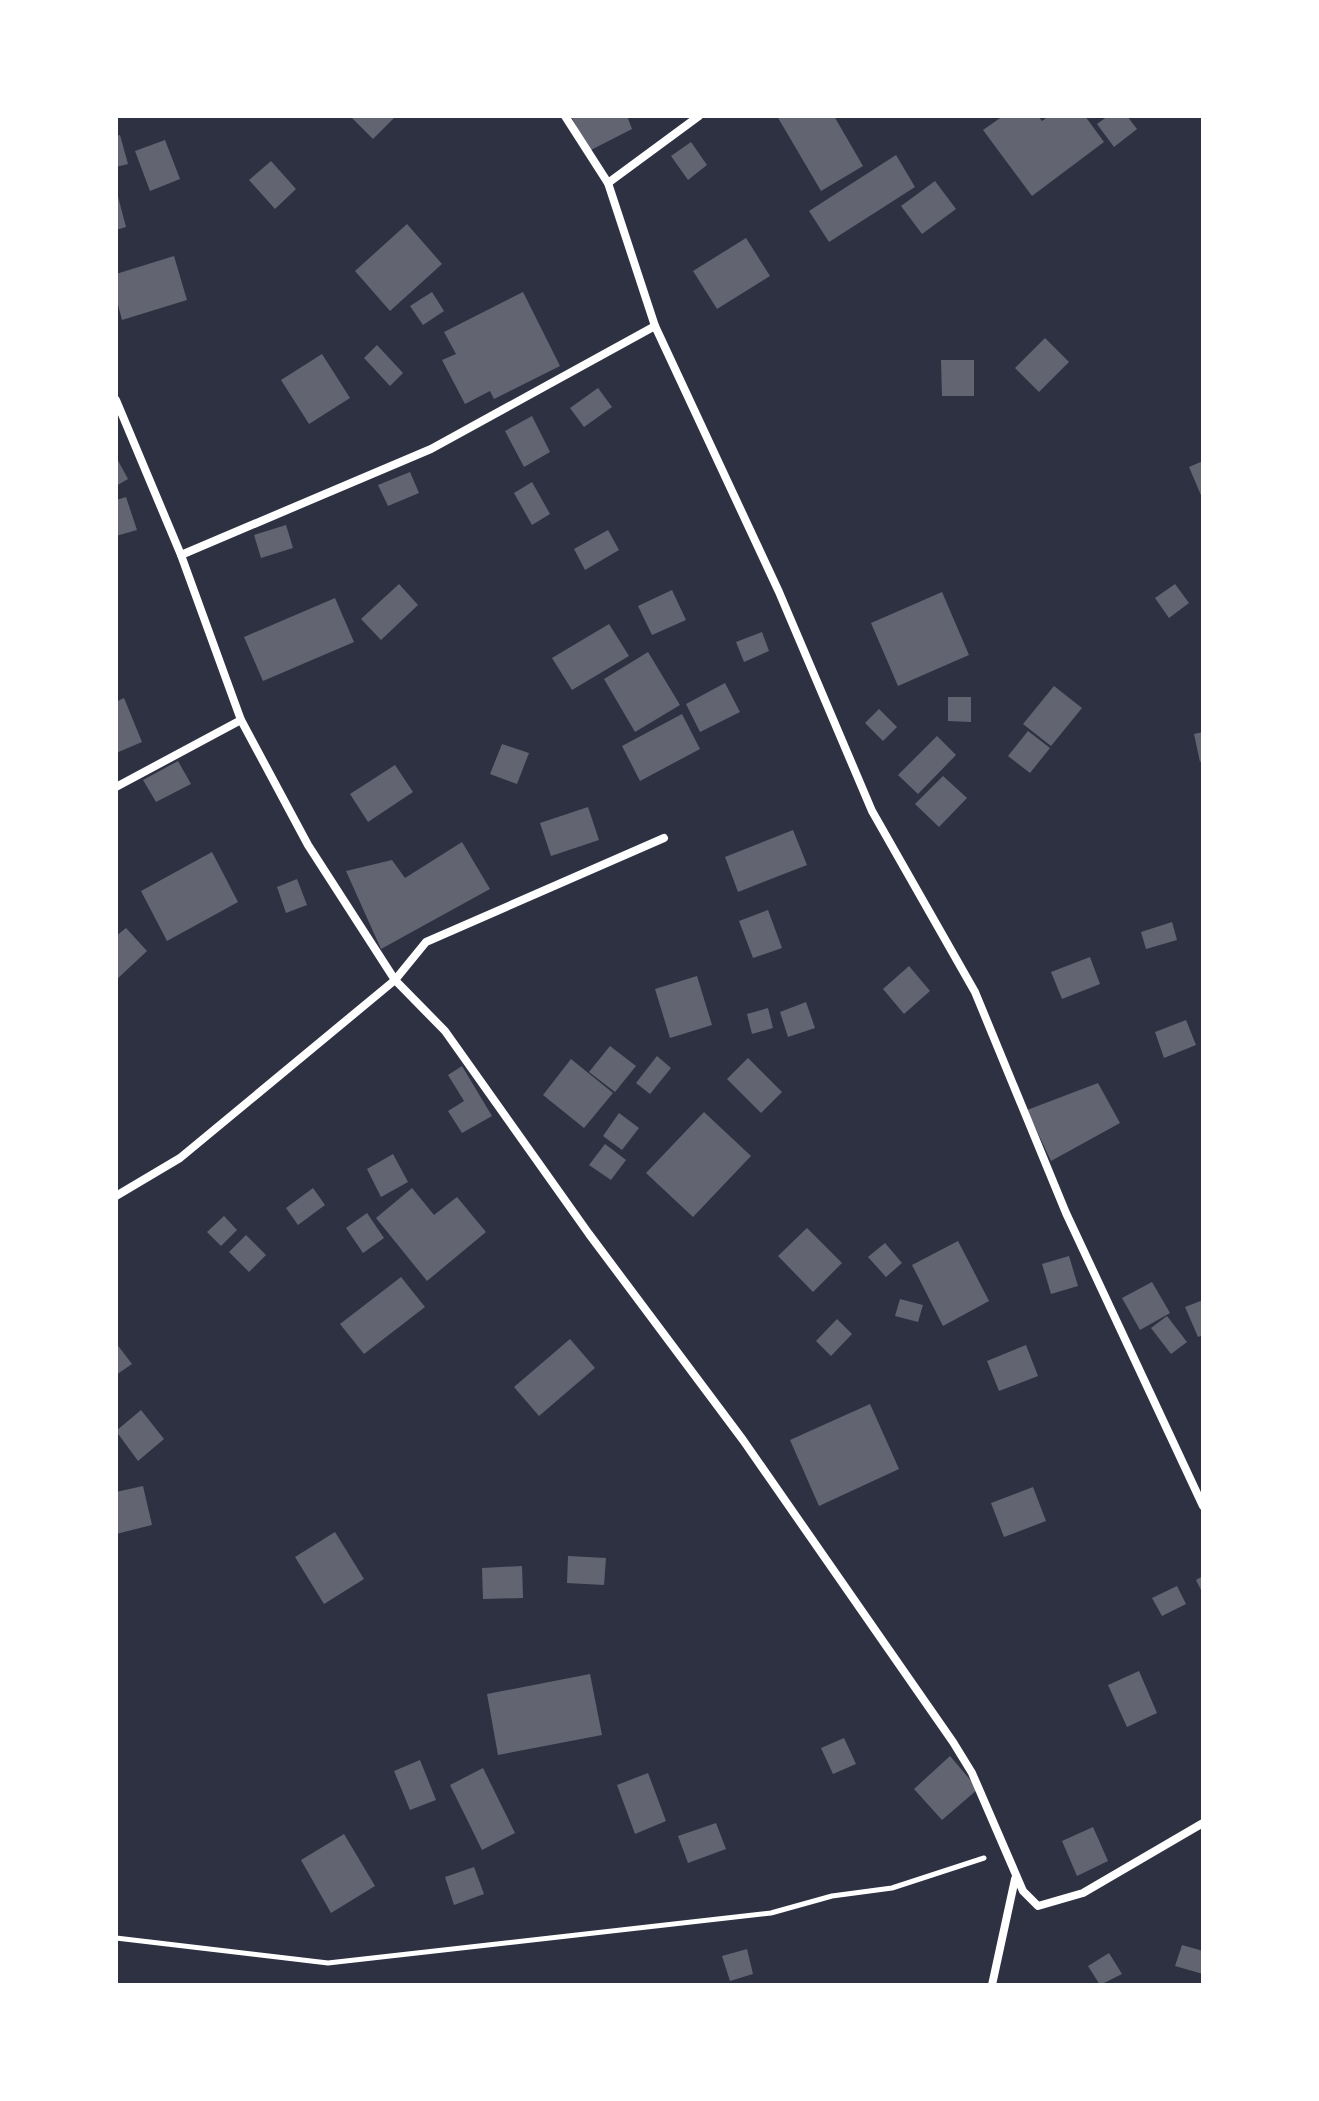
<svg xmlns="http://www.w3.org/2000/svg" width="1319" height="2101" font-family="Lora,serif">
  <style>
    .building { fill: #626471 }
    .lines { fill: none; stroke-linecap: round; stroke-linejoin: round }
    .path { stroke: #fff; stroke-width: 5 }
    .minor { stroke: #fff; stroke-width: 8 }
  </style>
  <rect width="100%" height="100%" fill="#2d3142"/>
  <g class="building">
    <polygon points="350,116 396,116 373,139"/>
    <polygon points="571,116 627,116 632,129 589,151"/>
    <polygon points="777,116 834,116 863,166 821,191"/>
    <polygon points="1003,116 1038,116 1042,121 1049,116 1085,116 1104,142 1032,196 983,130"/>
    <polygon points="1108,116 1127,116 1137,129 1114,147 1097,124"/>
    <polygon points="120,135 128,164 116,167 116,136"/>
    <polygon points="165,140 180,179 150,191 135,151"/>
    <polygon points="691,142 707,165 688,180 671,156"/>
    <polygon points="896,155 915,187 829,242 809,211"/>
    <polygon points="271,161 296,189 275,209 249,180"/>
    <polygon points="935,181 956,209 922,234 901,206"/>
    <polygon points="116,189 126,227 116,230"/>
    <polygon points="407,224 442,264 390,311 355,271"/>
    <polygon points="746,238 770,276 717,309 693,271"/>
    <polygon points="174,256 187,300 122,320 116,297 116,274"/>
    <polygon points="432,292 444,311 423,325 410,306"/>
    <polygon points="523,292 560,366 494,399 490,391 465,404 442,360 456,354 444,332"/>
    <polygon points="1045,338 1069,362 1039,392 1015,368"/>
    <polygon points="377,345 403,373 390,386 364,358"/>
    <polygon points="322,354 350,398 309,424 281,380"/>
    <polygon points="941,360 974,360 974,396 942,396"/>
    <polygon points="598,388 612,407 584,427 570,408"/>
    <polygon points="532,416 550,452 524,467 505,431"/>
    <polygon points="116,457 128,479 116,486"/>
    <polygon points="1203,461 1203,500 1189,467"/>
    <polygon points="410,472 419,493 388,506 378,485"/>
    <polygon points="532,482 550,514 532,525 514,493"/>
    <polygon points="126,497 137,530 116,536 116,500"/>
    <polygon points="286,525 293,548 261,558 254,535"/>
    <polygon points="608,530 619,550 585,570 574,549"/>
    <polygon points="399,584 418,605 381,640 361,619"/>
    <polygon points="1175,584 1189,603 1169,618 1155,598"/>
    <polygon points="672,590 686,620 652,635 638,606"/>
    <polygon points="942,592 969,655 898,686 871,623"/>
    <polygon points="335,598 354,642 263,681 244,637"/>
    <polygon points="609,624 629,656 572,690 552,658"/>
    <polygon points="762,632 769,651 744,662 736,642"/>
    <polygon points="648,652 680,705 635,732 604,679"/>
    <polygon points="725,683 740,712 700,732 686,704"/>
    <polygon points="1054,686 1082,708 1051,746 1023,724"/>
    <polygon points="948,697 971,697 971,722 948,721"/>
    <polygon points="124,698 142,742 116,753 116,702"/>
    <polygon points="879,709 897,727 883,741 865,723"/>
    <polygon points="682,714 700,749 640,781 622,746"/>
    <polygon points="1028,731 1050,748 1030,773 1008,756"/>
    <polygon points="1203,732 1203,761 1200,762 1194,734"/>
    <polygon points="937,736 956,755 918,794 898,775"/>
    <polygon points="502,744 529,753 517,784 490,774"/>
    <polygon points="178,761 191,784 156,802 143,780"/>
    <polygon points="395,765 413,792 368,822 350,794"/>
    <polygon points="943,776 967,798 939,827 915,804"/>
    <polygon points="588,807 599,840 551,856 540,823"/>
    <polygon points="793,830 807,865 738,892 725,857"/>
    <polygon points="462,842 490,889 381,949 346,871 392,860 405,878"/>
    <polygon points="212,852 238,902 167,941 141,891"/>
    <polygon points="297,879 307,905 286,913 277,887"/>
    <polygon points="768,910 782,948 753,958 739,921"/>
    <polygon points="1172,922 1177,940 1146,949 1141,932"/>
    <polygon points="126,928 147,951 116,980 116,936"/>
    <polygon points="1090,957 1100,984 1062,999 1051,972"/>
    <polygon points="909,966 930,991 904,1014 883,989"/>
    <polygon points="697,976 712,1025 670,1038 655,989"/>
    <polygon points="806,1002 815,1028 788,1037 780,1012"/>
    <polygon points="768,1008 773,1028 752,1034 747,1014"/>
    <polygon points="1186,1020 1196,1045 1164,1058 1155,1032"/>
    <polygon points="610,1046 636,1066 615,1092 589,1072"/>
    <polygon points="657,1056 671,1068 650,1094 636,1083"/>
    <polygon points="748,1058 782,1092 761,1113 727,1079"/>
    <polygon points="571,1059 613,1093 584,1128 543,1095"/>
    <polygon points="462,1066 492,1116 462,1133 448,1111 464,1101 448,1075"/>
    <polygon points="1098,1083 1120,1123 1051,1161 1027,1110"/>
    <polygon points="704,1112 751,1156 693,1217 646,1173"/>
    <polygon points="619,1113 639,1128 622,1150 603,1136"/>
    <polygon points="605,1144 626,1160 611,1180 589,1165"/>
    <polygon points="393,1154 408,1182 381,1197 367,1169"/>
    <polygon points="313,1188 325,1205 298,1225 286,1208"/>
    <polygon points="412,1188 434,1215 457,1197 486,1232 427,1281 376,1218"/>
    <polygon points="367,1213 384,1238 363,1253 346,1228"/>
    <polygon points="224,1216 237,1230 221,1246 207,1232"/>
    <polygon points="807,1228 842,1263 813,1292 778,1256"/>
    <polygon points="246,1235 266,1255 249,1272 229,1252"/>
    <polygon points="958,1241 989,1301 943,1326 912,1265"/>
    <polygon points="885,1243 902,1263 886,1277 868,1257"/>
    <polygon points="1069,1256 1078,1286 1051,1294 1042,1264"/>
    <polygon points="401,1277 425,1307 364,1354 340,1324"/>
    <polygon points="1152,1282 1170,1313 1140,1330 1122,1298"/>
    <polygon points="900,1299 923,1305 918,1322 895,1316"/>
    <polygon points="1203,1300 1203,1335 1198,1337 1185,1307"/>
    <polygon points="1167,1316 1187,1342 1171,1354 1151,1328"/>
    <polygon points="837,1319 852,1334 831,1356 816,1341"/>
    <polygon points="570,1339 595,1368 539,1416 514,1387"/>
    <polygon points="116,1343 132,1364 116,1375"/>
    <polygon points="1026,1345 1038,1376 999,1391 987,1361"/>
    <polygon points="870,1404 899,1469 819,1506 790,1440"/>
    <polygon points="141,1410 164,1439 138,1461 116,1431"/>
    <polygon points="143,1486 152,1525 116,1534 116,1492"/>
    <polygon points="1033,1487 1046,1521 1004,1537 991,1503"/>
    <polygon points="335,1532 364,1579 324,1604 295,1557"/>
    <polygon points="568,1556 606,1558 604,1585 567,1583"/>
    <polygon points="522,1566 523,1598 483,1599 482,1568"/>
    <polygon points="1203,1576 1203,1594 1196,1580"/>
    <polygon points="1177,1586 1186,1604 1162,1616 1152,1598"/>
    <polygon points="1139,1671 1157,1713 1127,1727 1108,1685"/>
    <polygon points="590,1674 602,1735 498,1755 487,1694"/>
    <polygon points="844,1738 856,1764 833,1774 821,1748"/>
    <polygon points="950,1756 978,1789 942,1820 914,1789"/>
    <polygon points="420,1760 436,1800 410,1810 394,1771"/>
    <polygon points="483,1768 515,1833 482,1850 450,1785"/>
    <polygon points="648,1773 666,1821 635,1834 617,1785"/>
    <polygon points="716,1823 726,1849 688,1863 678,1836"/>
    <polygon points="1093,1827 1108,1861 1077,1876 1062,1841"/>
    <polygon points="344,1834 375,1886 331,1913 301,1860"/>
    <polygon points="474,1867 484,1894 454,1905 445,1877"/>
    <polygon points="1182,1945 1203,1951 1203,1974 1175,1966"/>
    <polygon points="747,1949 753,1974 730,1981 722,1956"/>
    <polygon points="1109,1953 1122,1974 1100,1985 1088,1966"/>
  </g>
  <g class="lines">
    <polyline class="path" points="116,1938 328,1963 771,1913 832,1896 892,1888 984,1858"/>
    <g class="minor">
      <polyline points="565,116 608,183 655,326 779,592 872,811 975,992 1066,1213 1203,1506"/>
      <polyline points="608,183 699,116"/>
      <polyline points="116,400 181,555 241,720 308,845 395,980 445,1031 589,1234 743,1440 953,1742 972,1773 1023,1891 1038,1906 1083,1893 1203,1823"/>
      <polyline points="181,555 431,449 655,326"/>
      <polyline points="116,787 241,720"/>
      <polyline points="116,1196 180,1158 395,980 426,942 664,838"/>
      <polyline points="992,1985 1015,1879"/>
    </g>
  </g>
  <rect width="1319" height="2101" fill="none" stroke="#ffffff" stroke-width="236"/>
</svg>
